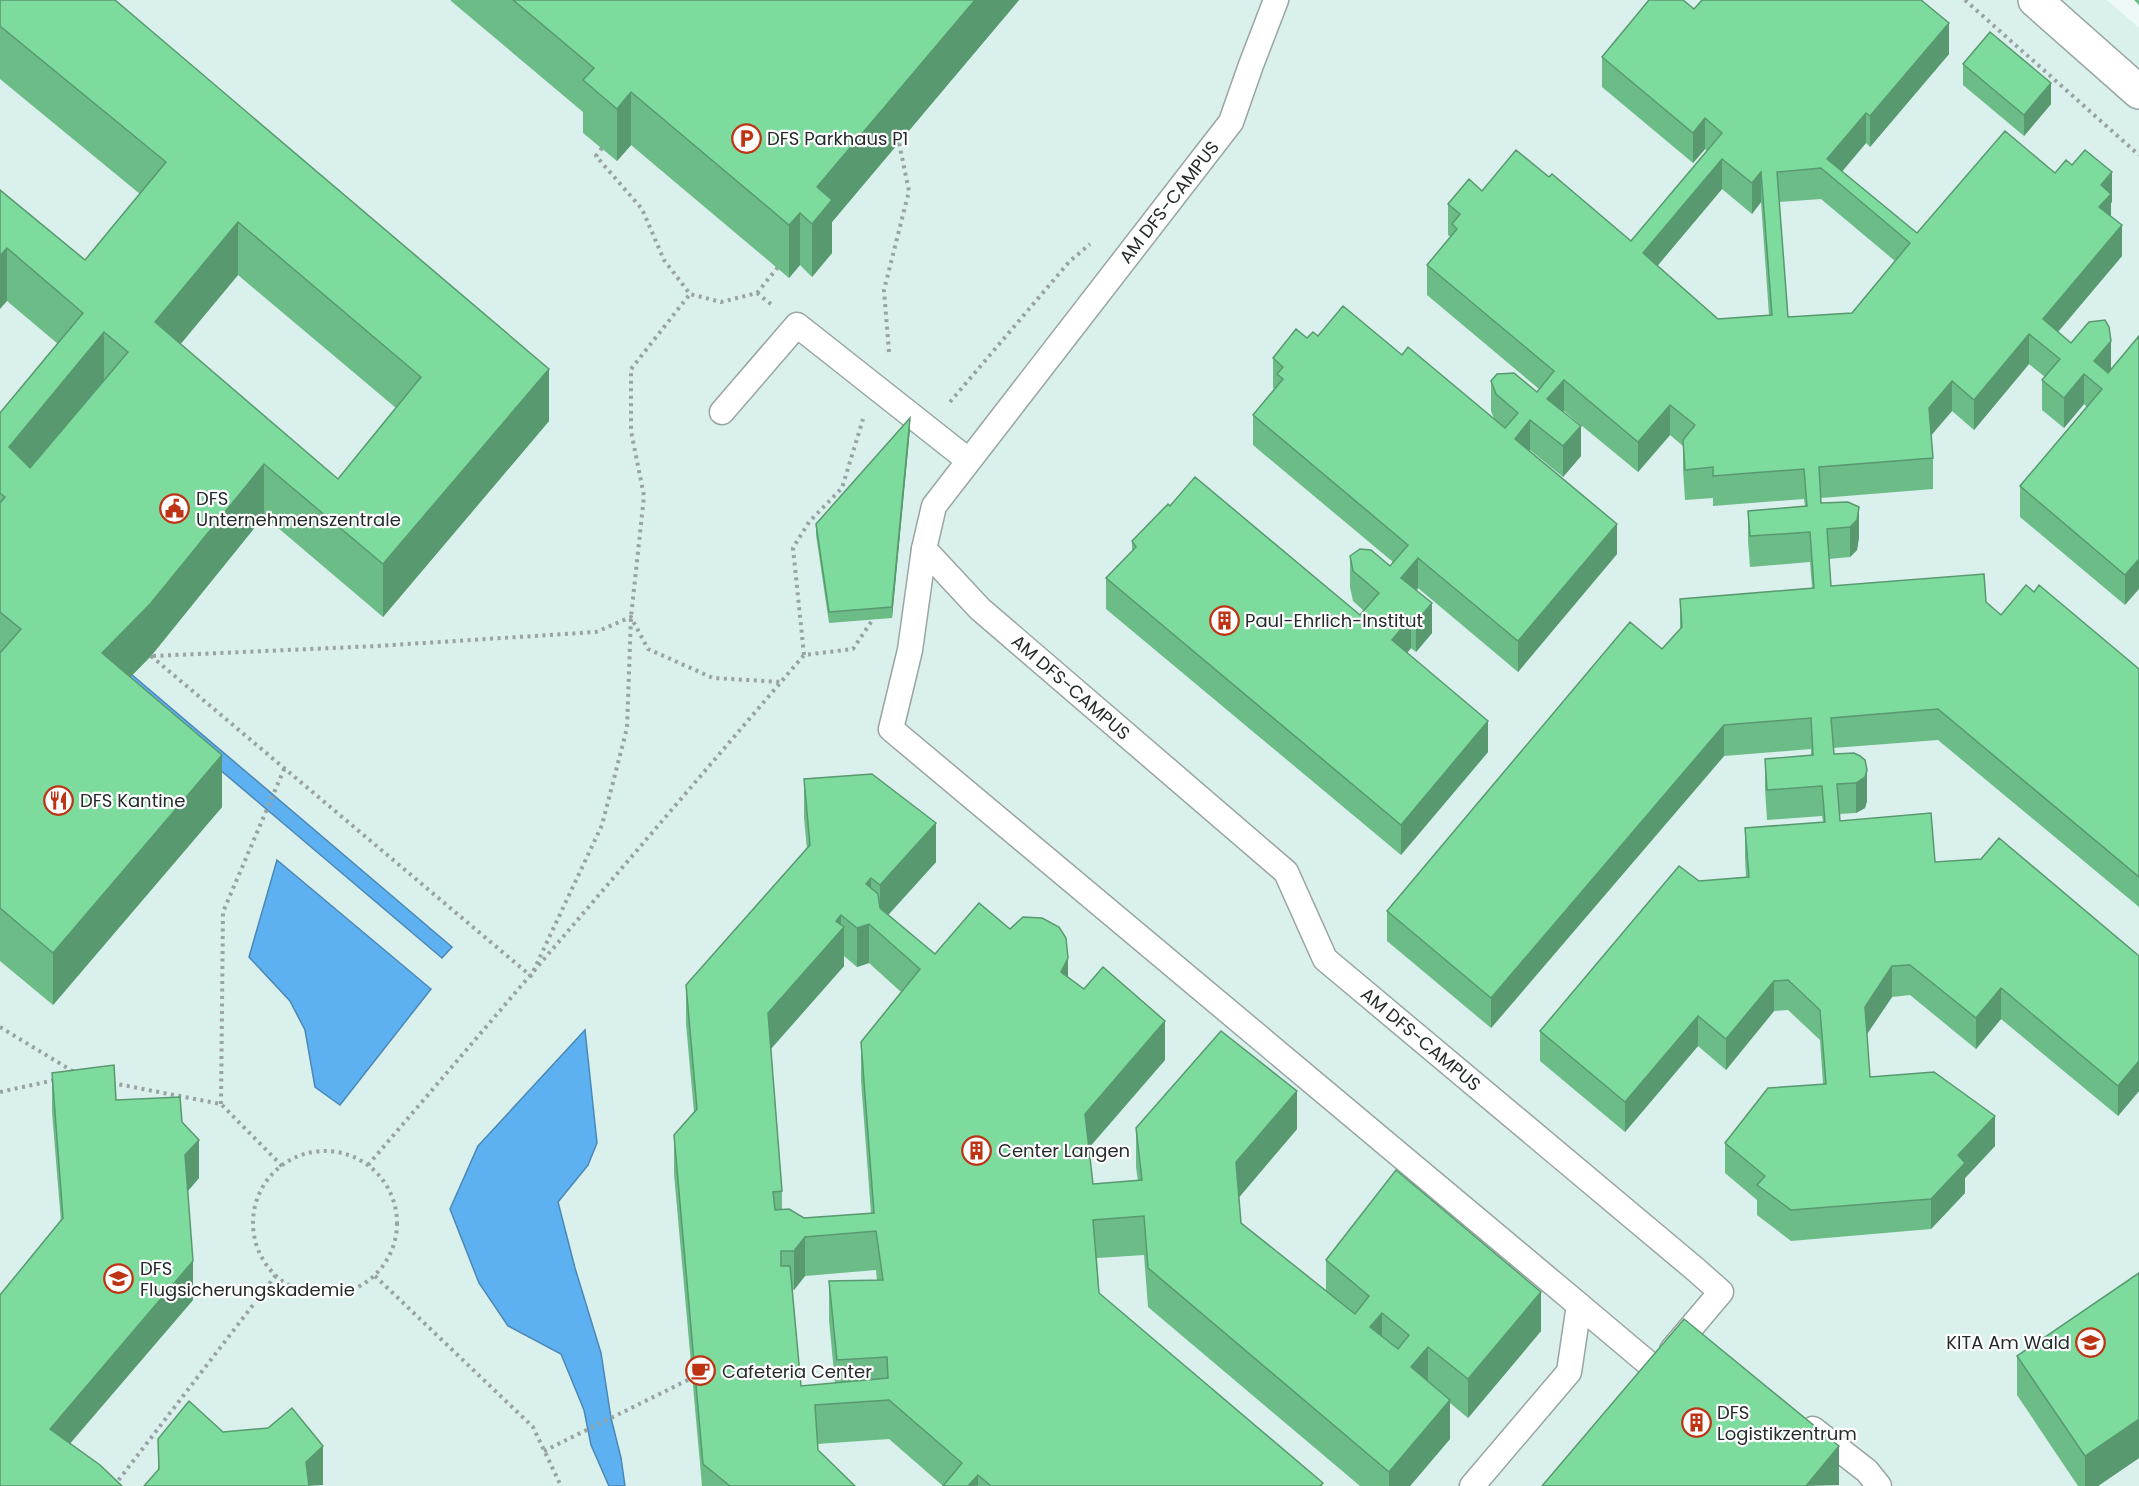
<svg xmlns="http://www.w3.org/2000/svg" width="2139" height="1486" font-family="Poppins,sans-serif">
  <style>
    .built { fill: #d9f0ec }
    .water { fill: #5db1f1; stroke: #4c88b5; stroke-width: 1.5 }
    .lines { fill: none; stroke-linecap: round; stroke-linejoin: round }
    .service-casing { stroke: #98a5a2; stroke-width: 27 }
    .minor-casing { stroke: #98a5a2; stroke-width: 36 }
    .path { stroke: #99a3a1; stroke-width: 4; stroke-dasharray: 3 4.5; stroke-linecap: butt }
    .service { stroke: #fff; stroke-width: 24 }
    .minor { stroke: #fff; stroke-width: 33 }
    .wall { fill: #6cbc88; fill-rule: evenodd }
    .shaded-wall { fill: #58996f }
    .building { fill: #7edb9e; stroke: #58996f; stroke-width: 1.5; fill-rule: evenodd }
    .labels { text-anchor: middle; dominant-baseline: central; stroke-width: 4.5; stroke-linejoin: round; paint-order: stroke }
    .poi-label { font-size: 18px; fill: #252a2a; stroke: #fff; text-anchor: start }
    .street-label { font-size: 18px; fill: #252a2a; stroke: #fff }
  </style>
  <rect width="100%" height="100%" fill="#ecf9f7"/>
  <polygon class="built" points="0,0 2107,0 2139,28 2139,1486 0,1486"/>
  <g class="water">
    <polygon points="104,651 452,947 442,958 94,663"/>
    <polygon points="277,860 431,989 340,1105 315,1087 305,1030 290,1001 249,957"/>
    <polygon points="585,1030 597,1143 588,1165 558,1202 575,1268 601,1353 611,1418 621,1458 625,1486 609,1486 591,1445 584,1410 561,1354 508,1326 479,1283 450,1209 478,1146"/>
  </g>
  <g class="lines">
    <defs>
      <g id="service">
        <polyline points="1276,0 1251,65 1231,122 934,506 924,549 980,609 1286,872 1325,959 1695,1269 1721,1292 1672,1350"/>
        <polyline points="722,412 797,325 968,460"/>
        <polyline points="924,549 910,650 891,729 1579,1305 1569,1372 1472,1486"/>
        <polyline points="1579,1305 1655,1369"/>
        <polyline points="1813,1429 1867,1471 1879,1486"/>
      </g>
      <polyline id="minor" points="2035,0 2139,92"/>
    </defs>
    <use href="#service" class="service-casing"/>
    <use href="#minor" class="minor-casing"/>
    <g class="path">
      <polyline points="1965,0 2139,155"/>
      <polyline points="602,148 596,156 642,209 664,260 690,294 721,302 757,293 772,305"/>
      <polyline points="757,293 778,267"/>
      <polyline points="889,352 884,290 909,191 899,143"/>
      <polyline points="950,402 1069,262 1090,244"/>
      <polyline points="804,655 793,548 809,522 842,488 863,419"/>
      <polyline points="151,656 531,976 602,825 627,728 631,617 644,496 631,431 631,369 690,294"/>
      <polyline points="153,656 377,646 596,632 631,617 648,649 713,678 782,682"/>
      <polyline points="0,1027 74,1072"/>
      <polyline points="112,1083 221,1104 283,1167"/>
      <polyline points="0,1092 55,1080"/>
      <polyline points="221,1104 223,912 285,767"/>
      <circle cx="325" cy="1223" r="72"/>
      <polyline points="368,1165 804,655 853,649 873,619"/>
      <polyline points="375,1276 533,1427 561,1486"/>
      <polyline points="544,1451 692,1378"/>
      <polyline points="114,1486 276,1275"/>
    </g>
    <use href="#service" class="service"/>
    <use href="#minor" class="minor"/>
  </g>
  <g class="wall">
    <path d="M 0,0 L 549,421 L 383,617 L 264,516 L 151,656 L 130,677 L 222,807 L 53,1005 L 0,961 L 0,413 L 58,344 L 7,301 L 0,190 L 85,260 L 140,194 L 0,79 ZM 238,275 L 396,408 L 338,479 L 180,344 Z"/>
    <polygon points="451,0 1019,0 832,222 832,253 812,277 800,265 789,278 631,145 617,161 583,133 583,112 451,1"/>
    <polygon points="2134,0 2139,0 2139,5"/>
    <path d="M 1694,9 L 1949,54 L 1870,147 L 1866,143 L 1842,171 L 1917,233 L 2055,173 L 2112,202 L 2111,203 L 2111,217 L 2122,256 L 2058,332 L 2071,343 L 2111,369 L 2139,336 L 2125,605 L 2020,517 L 2020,486 L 2087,407 L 2084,404 L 2064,428 L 2042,410 L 2042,380 L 2045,377 L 2029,364 L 1974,430 L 1952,411 L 1931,435 L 1933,458 L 1933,489 L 1821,498 L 1821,503 L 1848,502 L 1859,537 L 1857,550 L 1850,557 L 1829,559 L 1831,586 L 1986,602 L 2001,615 L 2139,669 L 2139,907 L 1938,740 L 1833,748 L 1834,754 L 1854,753 L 1867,801 L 1865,808 L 1856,813 L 1839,814 L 1840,821 L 1935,862 L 2139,956 L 2139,1091 L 2118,1116 L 2001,1019 L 1976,1049 L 1910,995 L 1892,997 L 1867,1034 L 1870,1077 L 1995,1146 L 1965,1178 L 1965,1193 L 1931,1229 L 1791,1241 L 1757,1215 L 1757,1200 L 1725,1173 L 1725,1143 L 1823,1084 L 1820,1040 L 1788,1010 L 1774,1011 L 1726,1070 L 1698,1046 L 1625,1132 L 1540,1061 L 1540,1031 L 1699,881 L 1746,877 L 1745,858 L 1745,828 L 1823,822 L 1822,816 L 1767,820 L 1765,789 L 1765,759 L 1811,755 L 1811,749 L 1724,756 L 1491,1028 L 1387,941 L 1387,911 L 1662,649 L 1680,629 L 1680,599 L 1812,588 L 1810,562 L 1750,567 L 1748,541 L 1748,511 L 1805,506 L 1804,499 L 1713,506 L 1713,498 L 1685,500 L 1683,470 L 1683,446 L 1670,435 L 1638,472 L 1564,411 L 1563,412 L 1581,456 L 1563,477 L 1530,450 L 1529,451 L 1617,554 L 1518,672 L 1418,588 L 1417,590 L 1432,633 L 1416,652 L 1411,648 L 1407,653 L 1488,752 L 1401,855 L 1106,609 L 1106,578 L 1132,551 L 1132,541 L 1360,615 L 1364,611 L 1353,601 L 1350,587 L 1350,556 L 1390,566 L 1393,562 L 1253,445 L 1253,415 L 1274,389 L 1273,388 L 1273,358 L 1307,338 L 1318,336 L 1402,355 L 1494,419 L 1491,411 L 1491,381 L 1537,392 L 1539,389 L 1427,295 L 1427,265 L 1451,237 L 1448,235 L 1448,204 L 1482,191 L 1549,177 L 1631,241 L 1707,151 L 1705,149 L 1693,163 L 1602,87 L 1602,57 ZM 1722,189 L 1752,214 L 1761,202 L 1769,315 L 1718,319 L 1657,266 ZM 1821,199 L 1895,261 L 1852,313 L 1788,317 L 1779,202 Z"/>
    <polygon points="1963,64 2051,104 2024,136 1963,85"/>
    <polygon points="910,429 892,618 829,623 816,535 816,524"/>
    <path d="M 804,779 L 936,862 L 888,915 L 935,954 L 1068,978 L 1165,1060 L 1089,1148 L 1093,1184 L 1138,1181 L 1136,1167 L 1136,1128 L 1297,1129 L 1239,1197 L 1241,1223 L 1326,1291 L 1326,1260 L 1541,1331 L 1468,1418 L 1450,1403 L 1450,1439 L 1410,1486 L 1360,1486 L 1148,1307 L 1144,1255 L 1097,1258 L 1099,1293 L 1323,1486 L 943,1486 L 889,1439 L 817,1444 L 818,1450 L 855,1486 L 702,1486 L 674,1174 L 674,1135 L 694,1112 L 686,1024 L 686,985 L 807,849 L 804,818 ZM 844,956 L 857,967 L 869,963 L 901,992 L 861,1042 L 861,1081 L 871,1213 L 804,1218 L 782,1209 L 782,1191 L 771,1049 L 844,966 ZM 876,1270 L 877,1280 L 829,1281 L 829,1320 L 835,1383 L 801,1386 L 792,1290 L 794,1290 L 805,1276 Z"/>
    <polygon points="52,1073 116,1100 182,1122 199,1178 188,1191 193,1300 70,1443 0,1486 61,1222 52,1112"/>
    <polygon points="2017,1356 2139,1458 2098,1486 2078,1486 2017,1395"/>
    <polygon points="223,1432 323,1485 158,1471 158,1439"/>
  </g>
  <g class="shaded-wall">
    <polygon points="975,0 1019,0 832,222 832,253 812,277 812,224 817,187"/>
    <polygon points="1949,23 1949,54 1870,147 1870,116"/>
    <polygon points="2051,83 2051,104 2024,136 2024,115"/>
    <polygon points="631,92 631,145 617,161 617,109"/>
    <polygon points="1866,113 1866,143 1835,180 1827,159"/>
    <polygon points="1705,118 1705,149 1693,163 1693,133"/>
    <polygon points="1722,159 1722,189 1643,283 1643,253"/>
    <polygon points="1761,172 1761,202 1752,214 1752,183"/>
    <polygon points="2112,172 2112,202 2111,203 2111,224 2099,207 2101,185"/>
    <polygon points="800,213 800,265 789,278 789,225"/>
    <polygon points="238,222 238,275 155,375 155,322"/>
    <polygon points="2122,225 2122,256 2045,347 2043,319"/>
    <polygon points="7,248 7,301 0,309 0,256"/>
    <polygon points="104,332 104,385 9,500 9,447"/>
    <polygon points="2029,334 2029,364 1974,430 1974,400"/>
    <polygon points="2111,341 2111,371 2098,386 2094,361"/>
    <polygon points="549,369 549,421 383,617 383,564"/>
    <polygon points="2084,374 2084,404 2064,428 2064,398"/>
    <polygon points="1564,380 1564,411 1547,430 1547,399"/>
    <polygon points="1952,381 1952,411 1929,438 1929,408"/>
    <polygon points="1670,405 1670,435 1638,472 1638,442"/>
    <polygon points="910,418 910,429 892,618 892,607"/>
    <polygon points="1530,420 1530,450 1515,469 1515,439"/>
    <polygon points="1581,426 1581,456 1563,477 1563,446"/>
    <polygon points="264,464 264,516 151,656 102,706 102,653"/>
    <polygon points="1859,507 1859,537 1857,550 1850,557 1850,527"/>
    <polygon points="1617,524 1617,554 1518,672 1518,641"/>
    <polygon points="1418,558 1418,588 1401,608 1401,578"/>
    <polygon points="2139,559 2139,589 2125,605 2125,575"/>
    <polygon points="1432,603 1432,633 1416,652 1416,622"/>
    <polygon points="1411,617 1411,648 1392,671 1392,640"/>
    <polygon points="1488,721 1488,752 1401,855 1401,825"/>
    <polygon points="1724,725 1724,756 1491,1028 1491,998"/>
    <polygon points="222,755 222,807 53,1005 53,953"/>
    <polygon points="1867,770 1867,801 1865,808 1856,813 1856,783"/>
    <polygon points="936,823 936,862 880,924 880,885"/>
    <polygon points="871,878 871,917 866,884"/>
    <polygon points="841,915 841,930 844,927 844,966 768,1052 768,1013"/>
    <polygon points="869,924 869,963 857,967 857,928"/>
    <polygon points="1068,958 1068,997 1061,972"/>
    <polygon points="1892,966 1892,997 1865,1037 1865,1007"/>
    <polygon points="1774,981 1774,1011 1726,1070 1726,1039"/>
    <polygon points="2001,988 2001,1019 1976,1049 1976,1018"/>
    <polygon points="1698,1016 1698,1046 1625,1132 1625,1102"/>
    <polygon points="1165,1021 1165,1060 1085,1152 1085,1114"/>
    <polygon points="2139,1061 2139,1091 2118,1116 2118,1086"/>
    <polygon points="1297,1091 1297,1129 1236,1201 1236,1162"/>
    <polygon points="1995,1116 1995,1146 1965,1178 1965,1193 1931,1229 1931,1199 1958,1155"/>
    <polygon points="199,1140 199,1178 185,1194 185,1155"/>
    <polygon points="805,1237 805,1276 794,1290 794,1251"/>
    <polygon points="193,1261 193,1300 50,1467 50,1429"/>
    <polygon points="1541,1292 1541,1331 1468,1418 1468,1379"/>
    <polygon points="1382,1313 1382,1352 1370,1327"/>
    <polygon points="1428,1347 1428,1386 1411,1367"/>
    <polygon points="1450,1400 1450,1439 1410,1486 1389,1486 1389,1472"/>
    <polygon points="2139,1419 2139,1458 2098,1486 2085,1486 2085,1456"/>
    <polygon points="323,1446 323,1485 306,1486 306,1462"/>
    <polygon points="1839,1446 1839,1485 1806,1486"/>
    <polygon points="978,1475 978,1486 968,1486"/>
  </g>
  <g class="building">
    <path d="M 0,0 L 115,0 L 549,369 L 383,564 L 264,464 L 151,603 L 102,653 L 222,755 L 53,953 L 0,908 L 0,653 L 21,629 L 0,612 L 0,503 L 5,497 L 0,493 L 0,413 L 83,313 L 7,248 L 0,256 L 0,190 L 85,260 L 166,162 L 0,26 ZM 238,222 L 421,377 L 338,479 L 155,322 ZM 104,332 L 128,352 L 30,468 L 9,447 Z"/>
    <polygon points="513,0 975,0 817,187 832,200 812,224 800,213 789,225 631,92 617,109 583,80 594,68"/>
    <path d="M 1649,0 L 1683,0 L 1694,9 L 1702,0 L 1921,0 L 1949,23 L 1870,116 L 1866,113 L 1827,159 L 1917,233 L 2005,131 L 2055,173 L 2066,160 L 2072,165 L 2085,150 L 2112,172 L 2101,185 L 2111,194 L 2099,207 L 2122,225 L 2043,319 L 2071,343 L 2089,322 L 2105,320 L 2109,327 L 2111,341 L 2094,361 L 2108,373 L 2139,336 L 2139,559 L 2125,575 L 2020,486 L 2102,389 L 2084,374 L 2064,398 L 2042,380 L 2060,359 L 2029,334 L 1974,400 L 1952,381 L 1929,408 L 1933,458 L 1819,467 L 1821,503 L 1848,502 L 1859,507 L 1857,520 L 1850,527 L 1827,529 L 1831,586 L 1984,574 L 1986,602 L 2001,615 L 2026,585 L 2034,592 L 2039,585 L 2139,669 L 2139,877 L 1938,709 L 1831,718 L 1834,754 L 1854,753 L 1860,756 L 1865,760 L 1867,770 L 1865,777 L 1856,783 L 1837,784 L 1840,821 L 1931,813 L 1935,862 L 1981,859 L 1999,838 L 2139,956 L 2139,1061 L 2118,1086 L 2001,988 L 1976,1018 L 1910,965 L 1892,966 L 1865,1007 L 1870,1077 L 1934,1072 L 1995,1116 L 1958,1155 L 1965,1163 L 1931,1199 L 1791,1210 L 1757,1185 L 1765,1176 L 1725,1143 L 1768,1088 L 1826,1084 L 1820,1010 L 1788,980 L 1774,981 L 1726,1039 L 1698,1016 L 1625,1102 L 1540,1031 L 1679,866 L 1699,881 L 1749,877 L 1745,828 L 1825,822 L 1822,786 L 1767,790 L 1765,759 L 1813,755 L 1811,718 L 1724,725 L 1491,998 L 1387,911 L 1630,622 L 1662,649 L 1682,627 L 1680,599 L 1814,588 L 1810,532 L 1750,536 L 1748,511 L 1807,506 L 1804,469 L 1713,476 L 1713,467 L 1685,470 L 1683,440 L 1695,425 L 1670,405 L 1638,442 L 1564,380 L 1547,399 L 1581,426 L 1563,446 L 1530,420 L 1515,439 L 1617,524 L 1518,641 L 1418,558 L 1401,578 L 1432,603 L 1416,622 L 1411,617 L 1392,640 L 1488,721 L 1401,825 L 1106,578 L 1136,547 L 1132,541 L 1168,504 L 1170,506 L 1195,477 L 1360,615 L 1379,593 L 1353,571 L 1350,556 L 1360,549 L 1371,550 L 1390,566 L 1408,545 L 1253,415 L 1283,379 L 1277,374 L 1283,367 L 1273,358 L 1296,329 L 1307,338 L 1313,332 L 1318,336 L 1343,306 L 1402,355 L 1408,347 L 1505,428 L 1518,413 L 1496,394 L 1491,381 L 1497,374 L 1514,373 L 1537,392 L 1554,371 L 1427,265 L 1457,229 L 1452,224 L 1460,214 L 1448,204 L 1469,179 L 1482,191 L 1516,150 L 1549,177 L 1552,174 L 1631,241 L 1722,133 L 1705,118 L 1693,133 L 1602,57 ZM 1722,159 L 1752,183 L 1761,172 L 1772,315 L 1718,319 L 1643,253 ZM 1821,168 L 1910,243 L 1852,313 L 1788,317 L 1777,172 Z"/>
    <polygon points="1990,32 2051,83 2024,115 1963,64"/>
    <polygon points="910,418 892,607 829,612 816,524"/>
    <path d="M 872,774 L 936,823 L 880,885 L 871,878 L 866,884 L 878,894 L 880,908 L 935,954 L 979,903 L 1010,929 L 1023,917 L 1042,918 L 1059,927 L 1066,938 L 1068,958 L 1061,972 L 1084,989 L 1103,967 L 1165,1021 L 1085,1114 L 1093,1184 L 1142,1180 L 1136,1128 L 1221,1031 L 1297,1091 L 1236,1162 L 1241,1223 L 1355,1314 L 1369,1296 L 1326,1260 L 1396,1170 L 1541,1292 L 1468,1379 L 1428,1347 L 1411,1367 L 1450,1400 L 1389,1472 L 1148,1268 L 1144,1216 L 1093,1220 L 1099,1293 L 1323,1483 L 1320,1486 L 991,1486 L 978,1475 L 968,1486 L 943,1486 L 962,1463 L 889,1400 L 815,1405 L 818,1450 L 855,1486 L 730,1486 L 703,1464 L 674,1135 L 697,1109 L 686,985 L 810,845 L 804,779 ZM 841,915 L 857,928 L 869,924 L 920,969 L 861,1042 L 874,1213 L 804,1218 L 789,1209 L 775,1210 L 773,1192 L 782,1191 L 768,1013 L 844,927 L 836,921 ZM 876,1231 L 883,1280 L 829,1281 L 837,1360 L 887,1357 L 888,1378 L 801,1386 L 790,1266 L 781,1266 L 781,1251 L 794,1251 L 805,1237 ZM 1382,1313 L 1409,1335 L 1398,1349 L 1370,1327 Z"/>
    <polygon points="114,1065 116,1100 180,1097 182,1122 199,1140 185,1155 193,1261 50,1429 100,1465 122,1486 0,1486 0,1295 63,1218 52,1073"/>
    <polygon points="2139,1273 2139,1419 2085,1456 2017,1356"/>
    <polygon points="1684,1319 1839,1446 1806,1486 1542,1486"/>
    <polygon points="189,1401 223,1432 268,1428 292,1408 323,1446 306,1462 309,1486 144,1486 159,1469 158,1439"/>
  </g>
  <defs>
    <symbol id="parking-ring" viewBox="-11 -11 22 22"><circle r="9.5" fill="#fff" stroke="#be3313" stroke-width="1.5"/><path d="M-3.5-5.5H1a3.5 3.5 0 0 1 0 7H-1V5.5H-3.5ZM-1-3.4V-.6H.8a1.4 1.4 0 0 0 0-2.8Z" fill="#be3313"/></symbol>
    <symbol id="civic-ring" viewBox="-11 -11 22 22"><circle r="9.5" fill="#fff" stroke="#be3313" stroke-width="1.5"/><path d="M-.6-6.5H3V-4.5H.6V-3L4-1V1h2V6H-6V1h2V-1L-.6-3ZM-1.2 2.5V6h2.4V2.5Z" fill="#be3313"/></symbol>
    <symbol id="building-ring" viewBox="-11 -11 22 22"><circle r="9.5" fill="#fff" stroke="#be3313" stroke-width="1.5"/><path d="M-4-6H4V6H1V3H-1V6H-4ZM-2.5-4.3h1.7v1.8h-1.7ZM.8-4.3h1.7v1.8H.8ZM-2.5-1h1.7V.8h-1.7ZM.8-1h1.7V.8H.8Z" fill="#be3313"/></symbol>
    <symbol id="restaurant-ring" viewBox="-11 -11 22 22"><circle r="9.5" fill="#fff" stroke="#be3313" stroke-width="1.5"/><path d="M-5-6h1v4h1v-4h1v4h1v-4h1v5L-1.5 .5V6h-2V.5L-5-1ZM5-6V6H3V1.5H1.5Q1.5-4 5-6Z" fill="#be3313"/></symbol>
    <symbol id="university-ring" viewBox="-11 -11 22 22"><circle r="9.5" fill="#fff" stroke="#be3313" stroke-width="1.5"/><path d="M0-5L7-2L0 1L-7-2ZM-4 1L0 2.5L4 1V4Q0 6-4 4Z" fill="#be3313"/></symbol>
    <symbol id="school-ring" viewBox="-11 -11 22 22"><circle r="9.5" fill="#fff" stroke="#be3313" stroke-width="1.5"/><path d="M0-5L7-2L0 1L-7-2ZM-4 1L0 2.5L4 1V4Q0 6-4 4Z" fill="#be3313"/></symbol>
    <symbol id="cafe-ring" viewBox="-11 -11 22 22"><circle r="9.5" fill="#fff" stroke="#be3313" stroke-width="1.5"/><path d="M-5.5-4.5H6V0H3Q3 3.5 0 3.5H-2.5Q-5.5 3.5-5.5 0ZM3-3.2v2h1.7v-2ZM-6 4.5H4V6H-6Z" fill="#be3313"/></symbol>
  </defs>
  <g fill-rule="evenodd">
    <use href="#parking-ring" x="730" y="122" width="33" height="33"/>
    <use href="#civic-ring" x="158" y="492" width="33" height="33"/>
    <use href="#building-ring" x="1208" y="604" width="33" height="33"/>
    <use href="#restaurant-ring" x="42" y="784" width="33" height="33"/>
    <use href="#building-ring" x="960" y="1134" width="33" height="33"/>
    <use href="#university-ring" x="102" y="1262" width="33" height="33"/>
    <use href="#school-ring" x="2074" y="1326" width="33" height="33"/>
    <use href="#cafe-ring" x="684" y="1354" width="33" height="33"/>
    <use href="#building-ring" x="1680" y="1406" width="33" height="33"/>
  </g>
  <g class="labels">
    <g class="poi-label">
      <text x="767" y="138">DFS Parkhaus P1</text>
      <text x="196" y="498">DFS<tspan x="196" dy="21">Unternehmenszentrale</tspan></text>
      <text x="1245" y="620">Paul-Ehrlich-Institut</text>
      <text x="80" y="800">DFS Kantine</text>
      <text x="998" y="1150">Center Langen</text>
      <text x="140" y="1268">DFS<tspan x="140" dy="21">Flugsicherungskademie</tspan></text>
      <text x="2070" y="1342" text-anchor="end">KITA Am Wald</text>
      <text x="722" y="1371">Cafeteria Center</text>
      <text x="1717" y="1412">DFS<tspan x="1717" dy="21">Logistikzentrum</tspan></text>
    </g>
    <g class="street-label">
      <text transform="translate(1169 202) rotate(-52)">AM DFS-CAMPUS</text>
      <text transform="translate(1071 687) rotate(41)">AM DFS-CAMPUS</text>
      <text transform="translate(1421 1039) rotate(40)">AM DFS-CAMPUS</text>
    </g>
  </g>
</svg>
